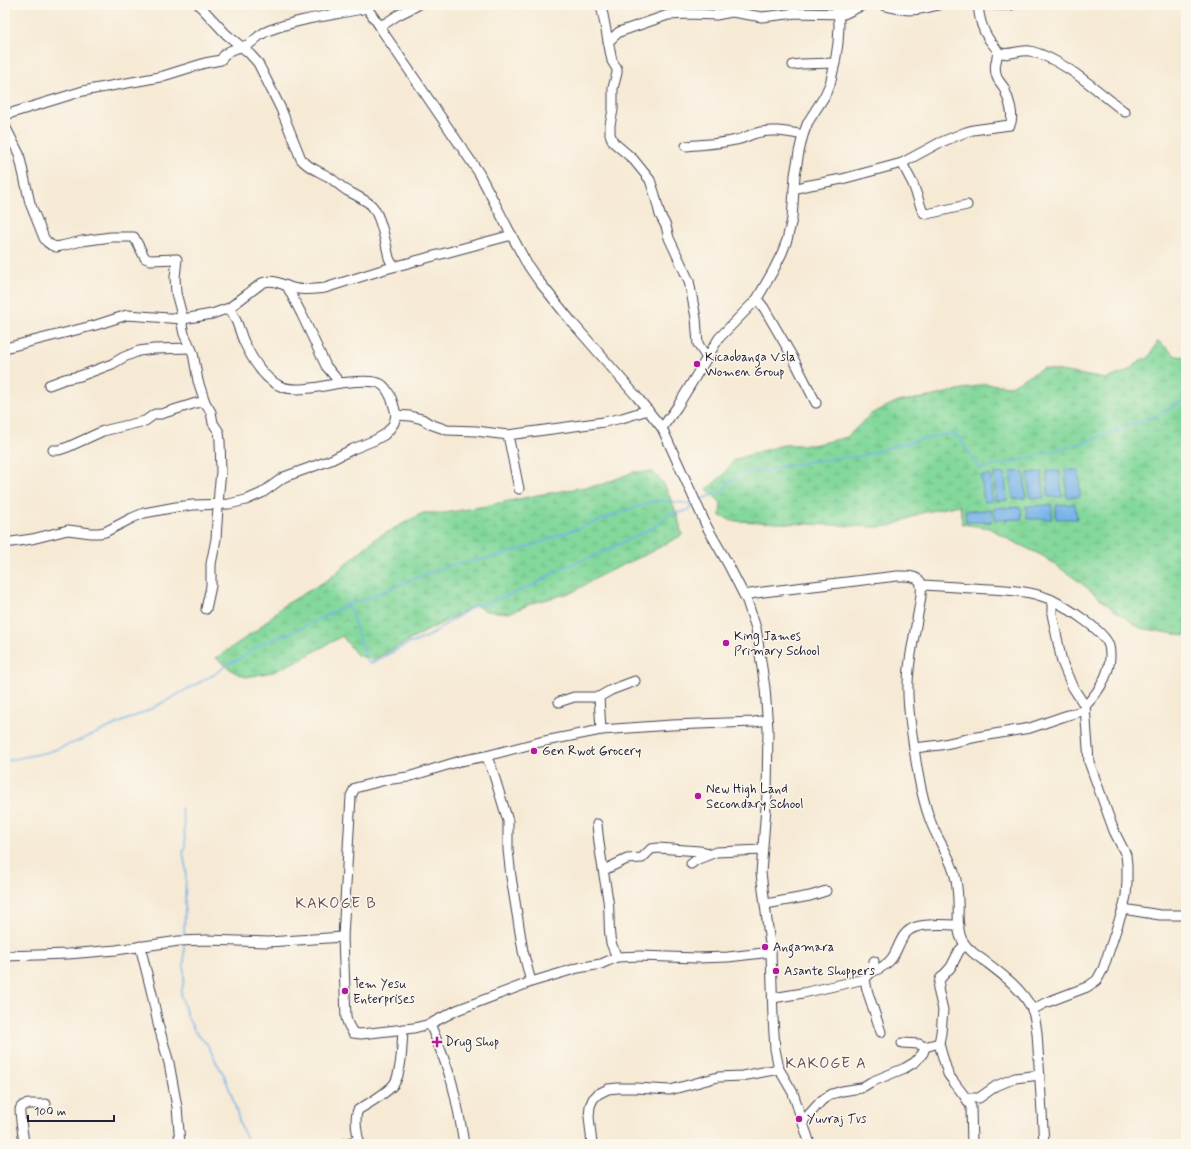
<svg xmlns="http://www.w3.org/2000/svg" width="1191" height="1149" font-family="Mynerve,sans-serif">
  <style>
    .wetland { fill: url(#wetland-marsh); stroke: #527d6b }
    .water { fill: #77b4e9; stroke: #4c6b92 }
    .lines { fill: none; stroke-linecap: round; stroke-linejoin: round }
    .stream { stroke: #77b4e9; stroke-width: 1.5 }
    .minor-casing { stroke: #424052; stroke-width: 11 }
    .minor { stroke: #fff; stroke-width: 9 }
    .poi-dot { fill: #b5179e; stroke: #fbf7ec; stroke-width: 1.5 }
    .labels { text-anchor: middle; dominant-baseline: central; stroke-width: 3; stroke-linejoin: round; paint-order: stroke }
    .poi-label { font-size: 13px; fill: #22223b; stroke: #fbf7ec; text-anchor: start }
    .quarter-label { font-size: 15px; letter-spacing: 1px; fill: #684e5a; stroke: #fbf7ec }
  </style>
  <defs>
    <pattern id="wetland-marsh" width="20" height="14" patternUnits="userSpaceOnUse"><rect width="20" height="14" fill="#83d89b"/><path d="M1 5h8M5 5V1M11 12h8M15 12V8" fill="none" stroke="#71b986"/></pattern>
  </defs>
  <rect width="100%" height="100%" fill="#fbf7ec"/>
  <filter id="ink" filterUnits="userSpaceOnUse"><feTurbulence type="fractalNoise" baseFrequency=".025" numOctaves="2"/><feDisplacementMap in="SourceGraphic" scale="8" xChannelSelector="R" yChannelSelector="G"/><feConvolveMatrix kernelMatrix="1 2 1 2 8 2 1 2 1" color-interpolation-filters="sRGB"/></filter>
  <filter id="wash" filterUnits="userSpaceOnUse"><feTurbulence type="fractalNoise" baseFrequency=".012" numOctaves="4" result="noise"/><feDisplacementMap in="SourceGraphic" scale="16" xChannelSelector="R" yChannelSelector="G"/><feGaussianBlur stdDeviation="0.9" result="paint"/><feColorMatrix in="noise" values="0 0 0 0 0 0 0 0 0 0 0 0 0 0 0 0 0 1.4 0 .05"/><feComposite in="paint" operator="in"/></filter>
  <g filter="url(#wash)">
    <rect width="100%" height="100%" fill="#f6ead5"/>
    <g class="wetland">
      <polygon points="1158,341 1176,356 1186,357 1186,636 1140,628 1113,609 1080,582 1043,556 1010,540 989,528 962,524 960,505 921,513 891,526 878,527 735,521 720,516 721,503 707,489 723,475 734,460 761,451 784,445 813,445 847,437 871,414 896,402 929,397 985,384 1011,386 1043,368 1106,379 1126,372 1143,359 1148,359"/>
      <path d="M 633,472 L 653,472 L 664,484 L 677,514 L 682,535 L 645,555 L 603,574 L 573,592 L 533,603 L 509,613 L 486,611 L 475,605 C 441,624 407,641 373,660 L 357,655 L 342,636 L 301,659 L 273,672 L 246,677 L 234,672 L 216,658 L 257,630 L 283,606 L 329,579 L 376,538 L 423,513 L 445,513 L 480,507 L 538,495 L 604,484 Z"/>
    </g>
    <g class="water">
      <polygon points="1065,470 1079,470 1080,497 1067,497"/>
      <polygon points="1023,471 1024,474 1026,498 1013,499 1010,472"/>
      <polygon points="1047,471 1060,471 1062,497 1048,497"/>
      <polygon points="1042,472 1044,498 1030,498 1028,473"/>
      <polygon points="1005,473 1007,500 996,501 994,474"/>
      <polygon points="990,475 991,477 992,501 984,502 981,476"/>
      <polygon points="1075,504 1077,519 1056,519 1056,505"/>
      <polygon points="1052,505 1052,519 1027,519 1026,506"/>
      <polygon points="1021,507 1022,519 995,520 994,508"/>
      <polygon points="992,510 991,522 966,522 965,511"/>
    </g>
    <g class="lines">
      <g class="stream">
        <polyline points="699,500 721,492 725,489 728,483 742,473 760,471 765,472 774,468 788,465 837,458 863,456 894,446 950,433 960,438 979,469 1020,460 1083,443 1158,415 1186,399"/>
        <polyline points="348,604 365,599 426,574 459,563 492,558 528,547 559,535 656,500 692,504"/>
        <polyline points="5,761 48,752 76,742 149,710 215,674 231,662 238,660 263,643 300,629 348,604 367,661 370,664 409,643 413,643 436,632 440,628 474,606 491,602 534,585 559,569 597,555 652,528 663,521 668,514 673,513 682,512 688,510 693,505"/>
        <polyline points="181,808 184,822 185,846 183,852 186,870 184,937"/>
        <polyline points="184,945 184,979 181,995 187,1016 195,1032 208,1045 215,1060 224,1075 232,1096 241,1127 249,1144"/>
      </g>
    </g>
  </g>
  <g filter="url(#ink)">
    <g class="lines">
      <defs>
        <g id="minor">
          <path d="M 199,5 L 226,34 L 249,53 L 258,63 L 281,109 L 301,159 C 308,168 319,171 329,177 C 335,181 340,186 346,190 C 353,194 368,201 372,206 C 381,216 386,244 389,258 L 392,264 L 395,266"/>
          <polyline points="365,5 379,25 383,32 479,173 513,238 527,264 538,280 571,321 638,398 662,428 707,527 728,564 747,601 756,628 765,688 768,729 767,794 761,873 771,952 773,1018 775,1049 779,1069 793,1093 810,1144"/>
          <polyline points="601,5 603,15 612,61 617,69 617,73 613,88 613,110 610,125 610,134 613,142 633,159 650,180 655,195 660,215 666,226 669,238 689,281 696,318 698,344 707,358"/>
          <path d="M 883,5 C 905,12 917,11 938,5"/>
          <path d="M 978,5 C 979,16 982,29 988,38 C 991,43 996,47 998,52 C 1009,57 1019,49 1030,51 C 1064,59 1098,92 1125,112"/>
          <polyline points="995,5 1011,5"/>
          <polyline points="379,25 386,23 398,15 418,5"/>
          <polyline points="608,42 619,32 668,15 689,14 716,15 732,12 762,17 797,13 844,14 863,5"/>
          <polyline points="793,65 801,64 835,63"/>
          <path d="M 5,115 L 83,91 L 160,77 L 205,63 L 221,60 C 226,49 237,49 247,45 C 253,43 256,37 262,34 C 264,32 268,31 270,30 C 301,18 335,15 367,8"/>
          <polyline points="5,126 19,154 30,203 44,238 47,242 51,245 56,247 61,246 82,241 111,237 134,237 145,258 150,260 177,259 175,277 176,293 183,319 182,325 184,334 193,353 198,381 205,402 211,412 213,423 219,432 220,441 221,472 219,491 216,539 211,564 211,586 206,609"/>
          <path d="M 686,146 C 703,144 720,144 736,140 C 743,139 747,136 753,134 C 769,128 788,132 803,135"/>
          <polyline points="902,163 913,184 922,210 924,213 927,214 967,205"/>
          <path d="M 794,189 L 805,186 L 842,179 L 902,163 L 939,143 L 966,132 L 973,130 L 1010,125 C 1015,115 1008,98 1004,88 C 1002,84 998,81 997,77 C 993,66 997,61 998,52"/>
          <path d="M 287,286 L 302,315 L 326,366 L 340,383 C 351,382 372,379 381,384 C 390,390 394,405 396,415"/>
          <polyline points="757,299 764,308 792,356 816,403"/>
          <path d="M 229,308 C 237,318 239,330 244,342 C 251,357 264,379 280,386 C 295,393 324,386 340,383"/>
          <path d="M 5,348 L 96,325 L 127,315 L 183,319 L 212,314 L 229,308 L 262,283 C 275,278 281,285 293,288 C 302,291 315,289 325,288 L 382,270 L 512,235"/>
          <polyline points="49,385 65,379 80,376 112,364 124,357 139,351 154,349 191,348"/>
          <polyline points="662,428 677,407 719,338 757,299 773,271 782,253 787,240 792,219 795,175 799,152 803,135 808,122 824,97 830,84 835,63 838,43 839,26 838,5"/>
          <polyline points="508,435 519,489"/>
          <polyline points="53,450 59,450 68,447 103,431 145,421 155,414 161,414 196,403 205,402"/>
          <polyline points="5,543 32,539 68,530 91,533 99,533 105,532 132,518 144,513 176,507 193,505 229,504 246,500 262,493 284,477 331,460 353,449 375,440 384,435 389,430 394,423 396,415 410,416 422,419 430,424 447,430 476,431 508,435 604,422 622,418 648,410"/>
          <path d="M 921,585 C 944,586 968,588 991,589 C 1002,590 1013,590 1024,592 C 1033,593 1042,596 1050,599 C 1065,606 1105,631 1109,646 C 1114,668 1100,691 1085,706"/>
          <path d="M 744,595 L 763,592 L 897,576 C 904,576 915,575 920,581 C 924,589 918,612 917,620 C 913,643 907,668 908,692 C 908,706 910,720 912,734 C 916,763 920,792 930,820 C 937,840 952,858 956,880 C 957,887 958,894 958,901 C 959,913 956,929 962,940 C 968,950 977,956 986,962 C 1003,975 1022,989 1032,1009 C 1035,1017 1036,1025 1037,1033 L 1044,1144"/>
          <polyline points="559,702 574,697 599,697"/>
          <polyline points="601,730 599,697 611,690 635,681"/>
          <polyline points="914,748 940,745 977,737 1030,728 1065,716 1085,710"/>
          <polyline points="486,756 492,769 508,821 508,850 511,877 523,951 531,982"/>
          <path d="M 597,824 C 599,849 604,874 608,900 C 610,914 608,929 611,943 C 613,948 615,953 617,957"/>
          <polyline points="691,864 696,860 716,852 762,850"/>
          <polyline points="604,870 627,859 642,858 651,849 658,848 699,851 705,852 708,855"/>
          <polyline points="766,904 810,896 826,891"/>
          <polyline points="1123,909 1160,915 1186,915"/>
          <polyline points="965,945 959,951 951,967 940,979 938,989 943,1010 941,1033 939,1043 941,1051 948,1074 953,1081 966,1098 979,1098 996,1086 1015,1078 1040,1075"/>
          <polyline points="140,946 152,994 158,1024 169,1063 177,1107 180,1144"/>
          <polyline points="5,956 68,954 116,950 179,941 207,940 268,942 343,937"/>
          <path d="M 872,972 C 879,969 888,964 892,958 C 900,947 900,932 916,927 C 929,923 945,925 959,925"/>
          <polyline points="865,979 867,990 881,1032"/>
          <polyline points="773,998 803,993 865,979 873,970 874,961"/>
          <polyline points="1032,1010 1045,1003 1087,987 1097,980 1103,969 1123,909 1126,896 1127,881 1127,865 1126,855 1114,831 1089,762 1085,706 1072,686 1062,662 1052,614 1052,600"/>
          <polyline points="430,1024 457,1010 531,982 578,968 601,964 617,957 640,956 697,958 728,957 771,952"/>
          <polyline points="902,1043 919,1044 925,1047 939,1043"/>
          <polyline points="966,1098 971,1107 972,1144"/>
          <polyline points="803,1121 822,1100 832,1094 842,1091 861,1088 871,1082 905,1068 915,1062 923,1053 925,1047"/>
          <path d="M 24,1144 C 24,1139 19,1112 20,1110 C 20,1108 22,1106 24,1105 C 30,1103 39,1105 46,1104"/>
          <polyline points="344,1144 358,1140"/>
          <path d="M 360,1144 C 357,1136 354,1118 358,1110 C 369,1103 386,1094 394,1084 C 402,1073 402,1044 403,1029"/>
          <path d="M 464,1144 C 461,1124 457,1103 452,1083 C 446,1063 438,1043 430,1024 L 414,1028 L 361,1034 L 353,1033 L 348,1024 L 346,1018 L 343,937 L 351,796 L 355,788 L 385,780 L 408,777 L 460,761 L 486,756 L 540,742 L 601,730 L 671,725 L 754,722 L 767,720"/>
          <polyline points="592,1144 589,1117 590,1106 593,1099 598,1094 608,1089 618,1088 636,1088 670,1090 718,1077 742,1076 779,1069"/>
        </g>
      </defs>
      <use href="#minor" class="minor-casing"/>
      <use href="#minor" class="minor"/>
    </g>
  </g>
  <g class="poi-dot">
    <circle cx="697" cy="364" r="4"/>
    <circle cx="726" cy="643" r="4"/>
    <circle cx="534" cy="751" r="4"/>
    <circle cx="698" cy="796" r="4"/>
    <circle cx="765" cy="947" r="4"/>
    <circle cx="776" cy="971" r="4"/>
    <circle cx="345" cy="991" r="4"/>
    <path d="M435 1036h4v4h4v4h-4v4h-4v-4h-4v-4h4z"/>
    <circle cx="799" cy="1119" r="4"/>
  </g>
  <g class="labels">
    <g class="poi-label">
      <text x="705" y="357">Kicaobanga Vsla<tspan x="705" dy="15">Women Group</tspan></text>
      <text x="734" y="636">King James<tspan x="734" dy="15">Primary School</tspan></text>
      <text x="542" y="751">Gen Rwot Grocery</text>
      <text x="706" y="789">New High Land<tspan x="706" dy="15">Secondary School</tspan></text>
      <text x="773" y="947">Angamara</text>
      <text x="784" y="971">Asante Shoppers</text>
      <text x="353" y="984">Tem Yesu<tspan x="353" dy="15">Enterprises</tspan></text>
      <text x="445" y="1042">Drug Shop</text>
      <text x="807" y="1119">Yuvraj Tvs</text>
    </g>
    <g class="quarter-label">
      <text x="336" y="904">KAKOGE B</text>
      <text x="826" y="1064">KAKOGE A</text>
    </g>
  </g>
  <rect width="1191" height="1149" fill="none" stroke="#fbf7ec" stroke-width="20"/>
  <path d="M28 1115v6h86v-6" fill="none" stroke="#22223b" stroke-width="2"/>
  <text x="34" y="1115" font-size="12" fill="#22223b" stroke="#fbf7ec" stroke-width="3" paint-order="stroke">100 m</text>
</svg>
